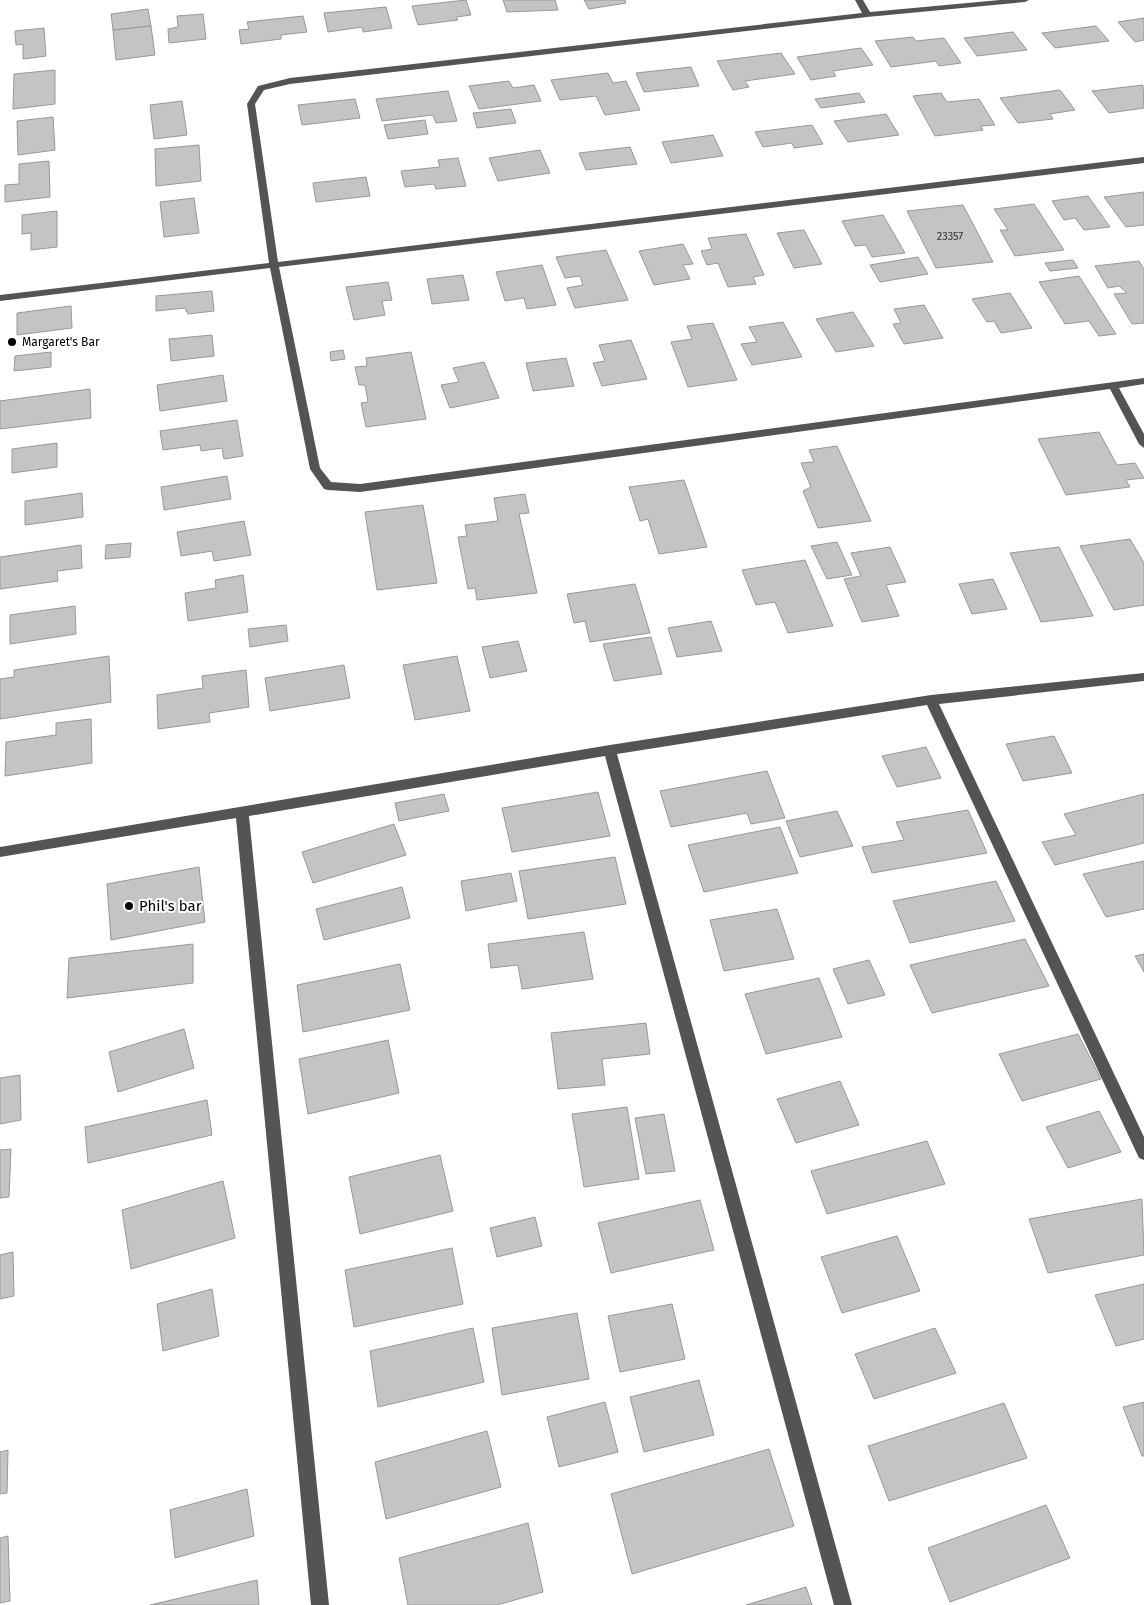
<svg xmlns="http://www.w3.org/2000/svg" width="1144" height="1605" font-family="'Fira Sans',sans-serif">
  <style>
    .building { fill: #c4c4c4; stroke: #989898 }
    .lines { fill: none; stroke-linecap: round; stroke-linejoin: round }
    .minor { fill: #545454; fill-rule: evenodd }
    .poi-dot { fill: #000; stroke: #fff; stroke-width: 2 }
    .labels { text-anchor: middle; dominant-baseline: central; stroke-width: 4; stroke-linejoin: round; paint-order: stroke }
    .far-number-label { font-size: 11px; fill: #313131 }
    .far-poi-label { font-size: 12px; fill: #000; stroke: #fff; text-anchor: start }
    .poi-label { font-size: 15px; fill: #000; stroke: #fff; text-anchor: start }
  </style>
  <rect width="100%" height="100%" fill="#fff"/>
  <g class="building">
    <polygon points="466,0 471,15 456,17 458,20 418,25 412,6"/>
    <polygon points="503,0 555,0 558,10 507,12"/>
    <polygon points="584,0 625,0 626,3 589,9"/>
    <polygon points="386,7 392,28 363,32 362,27 328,32 324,13"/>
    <polygon points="148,9 151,26 113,30 111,14"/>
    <polygon points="203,14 206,39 169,43 168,29 178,27 177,16"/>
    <polygon points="303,16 307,32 281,35 281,39 241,44 239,30 249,29 247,22"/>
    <polygon points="1144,18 1144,40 1135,42 1118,22"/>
    <polygon points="151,26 155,55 116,60 113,30"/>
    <polygon points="1096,26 1109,41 1055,48 1042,33"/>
    <polygon points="44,28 46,56 23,59 23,44 16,45 15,31"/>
    <polygon points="1013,32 1027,50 977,56 964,38"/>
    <polygon points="913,37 916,41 944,38 961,63 939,66 936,61 891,67 875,41"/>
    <polygon points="861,48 873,65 833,71 836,76 811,80 797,57"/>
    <polygon points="781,53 795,74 745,81 749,87 733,90 717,61"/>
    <polygon points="691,67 699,86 644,92 636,73"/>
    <polygon points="55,70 55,104 13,109 14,74"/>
    <polygon points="608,73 613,83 626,81 640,110 605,115 596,96 560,100 551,80"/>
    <polygon points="509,81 513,88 534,85 541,101 479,109 469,86"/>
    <polygon points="1143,85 1144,108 1109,113 1092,91"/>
    <polygon points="1060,90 1075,110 1050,114 1053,119 1018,123 1000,98"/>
    <polygon points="448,91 457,121 436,123 433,115 382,121 376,99"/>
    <polygon points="859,93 865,102 821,108 815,99"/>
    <polygon points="941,93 947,102 979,99 995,125 981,126 983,130 935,136 913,96"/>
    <polygon points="355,99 360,118 302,125 298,105"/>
    <polygon points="182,101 187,135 154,139 150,105"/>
    <polygon points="511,109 516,123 477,128 473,113"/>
    <polygon points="886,114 899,135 848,142 834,121"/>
    <polygon points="53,117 55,150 18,155 17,121"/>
    <polygon points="425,120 428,134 388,139 384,125"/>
    <polygon points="812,125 823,144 794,148 792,143 763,147 755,132"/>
    <polygon points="713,135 723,156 671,163 662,142"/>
    <polygon points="199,145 201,181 156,186 155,149"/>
    <polygon points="630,147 637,164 586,170 579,153"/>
    <polygon points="540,150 550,173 498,181 489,158"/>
    <polygon points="458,158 466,186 436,189 434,184 405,187 401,171 440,167 438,160"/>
    <polygon points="49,161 50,197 5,202 5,185 19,184 19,164"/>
    <polygon points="366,177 370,196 316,202 313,183"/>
    <polygon points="1144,192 1144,225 1126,227 1104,197"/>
    <polygon points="1088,196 1110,227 1084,230 1075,218 1064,220 1052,201"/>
    <polygon points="194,198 199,233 164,237 160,202"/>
    <polygon points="1034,204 1064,250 1015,256 1000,230 1008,230 994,209"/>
    <polygon points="963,205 993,262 936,268 907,211"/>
    <polygon points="57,211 57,247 31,250 31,233 22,234 22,215"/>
    <polygon points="883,215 905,253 872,257 866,245 855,246 842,221"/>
    <polygon points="804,230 822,264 794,268 777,233"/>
    <polygon points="746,234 764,275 753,277 756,284 728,287 718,263 707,265 701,251 712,249 708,238"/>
    <polygon points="683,244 693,264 683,265 690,279 654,285 639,251"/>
    <polygon points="606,250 628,300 575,308 567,288 583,285 580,276 565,278 556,257"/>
    <polygon points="918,257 928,274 880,282 870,265"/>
    <polygon points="1073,260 1078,268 1050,271 1045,263"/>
    <polygon points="1139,261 1144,269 1144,323 1132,324 1114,294 1127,293 1119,286 1108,288 1095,266"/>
    <polygon points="542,265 556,305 527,309 524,298 505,301 496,272"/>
    <polygon points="463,275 469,300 432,304 427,279"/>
    <polygon points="1079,276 1116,334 1099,336 1089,321 1065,324 1039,282"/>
    <polygon points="388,282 392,300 382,301 385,315 354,320 346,287"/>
    <polygon points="212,291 214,311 188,314 185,308 156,311 156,296"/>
    <polygon points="1010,293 1032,328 1001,333 994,321 987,322 972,299"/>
    <polygon points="924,305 943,338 904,344 893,324 901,323 894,309"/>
    <polygon points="71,306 72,328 17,335 17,313"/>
    <polygon points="853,312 874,346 836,352 816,319"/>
    <polygon points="783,322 802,357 752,365 741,344 757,342 749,327"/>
    <polygon points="713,323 737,380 688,387 671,342 692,339 687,326"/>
    <polygon points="212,335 214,356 171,361 169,339"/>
    <polygon points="631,340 647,379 602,386 593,363 605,361 599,345"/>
    <polygon points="343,350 345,359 331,361 330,352"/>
    <polygon points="51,352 51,367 14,371 15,356"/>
    <polygon points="411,352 426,419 366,427 361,403 368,402 365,385 359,385 355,367 367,366 366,358"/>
    <polygon points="566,358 574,386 533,391 526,363"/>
    <polygon points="484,362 499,398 450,408 441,385 459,382 453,368"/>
    <polygon points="223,375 227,401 160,411 157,385"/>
    <polygon points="90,389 91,418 0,429 0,401"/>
    <polygon points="237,420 243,456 224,459 222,448 201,451 200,445 163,450 160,431"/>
    <polygon points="1099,432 1117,465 1135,463 1144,478 1126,480 1130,487 1066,495 1038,439"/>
    <polygon points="57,443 57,467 12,473 12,449"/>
    <polygon points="837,446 871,521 818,528 803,491 811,487 801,463 814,462 809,450"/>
    <polygon points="227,476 231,499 164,510 161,487"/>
    <polygon points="684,480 707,547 659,554 648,519 640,521 629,487"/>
    <polygon points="82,493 83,517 25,525 25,501"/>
    <polygon points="525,494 529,513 519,514 537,593 477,600 475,588 468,589 458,537 467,536 465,525 498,521 494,498"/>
    <polygon points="423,505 437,583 377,590 365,512"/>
    <polygon points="244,521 251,555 214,561 212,551 181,556 177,532"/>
    <polygon points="1130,539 1144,563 1144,605 1114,610 1080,546"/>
    <polygon points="837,542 852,575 827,579 811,546"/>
    <polygon points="131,543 130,557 105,559 106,545"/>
    <polygon points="81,545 82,568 57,571 58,581 0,589 0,557"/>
    <polygon points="890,547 906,582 886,585 899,616 862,622 844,579 861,576 851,553"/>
    <polygon points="1059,547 1093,616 1041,622 1010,553"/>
    <polygon points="805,560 833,626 788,633 775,602 756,605 742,570"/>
    <polygon points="243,575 248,612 188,621 185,593 216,588 215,580"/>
    <polygon points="993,579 1007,609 972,614 959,584"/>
    <polygon points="635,584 650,633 590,642 585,621 574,623 567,594"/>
    <polygon points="75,606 76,634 10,644 10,615"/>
    <polygon points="711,621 722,651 677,657 668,628"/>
    <polygon points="286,625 288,641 250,647 248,629"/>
    <polygon points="651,637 662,674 614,681 603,644"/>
    <polygon points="518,641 527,671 490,678 482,647"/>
    <polygon points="109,656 111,702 0,719 0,679 14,677 14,670"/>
    <polygon points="457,656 470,711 415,720 403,665"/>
    <polygon points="344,665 350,698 270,711 265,678"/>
    <polygon points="246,670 249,707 209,713 210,722 158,729 157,695 203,688 202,676"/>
    <polygon points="91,719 92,763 5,776 6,742 56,735 56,723"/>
    <polygon points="1054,736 1072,773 1023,781 1006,744"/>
    <polygon points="926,747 941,778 897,787 882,756"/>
    <polygon points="767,771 785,818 751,824 747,813 671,827 660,791"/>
    <polygon points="598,792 610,836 512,852 502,808"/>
    <polygon points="444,794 449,811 399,821 395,803"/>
    <polygon points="1144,794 1144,843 1055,865 1042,842 1076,835 1064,814"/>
    <polygon points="968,810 987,853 872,873 862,847 904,840 896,822"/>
    <polygon points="837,811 853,846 800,857 786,821"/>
    <polygon points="394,824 406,855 313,883 302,852"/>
    <polygon points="780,827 798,873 704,892 688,845"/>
    <polygon points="615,857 626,904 528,919 519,871"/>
    <polygon points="1144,861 1144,909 1106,917 1083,874"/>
    <polygon points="199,867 205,922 111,940 107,884"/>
    <polygon points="511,873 517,901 466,911 461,881"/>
    <polygon points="996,881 1015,921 910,943 893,901"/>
    <polygon points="402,887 410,918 324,940 316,909"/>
    <polygon points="777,909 794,959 724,971 710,920"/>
    <polygon points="584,932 593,979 522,989 518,965 491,968 488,944"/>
    <polygon points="1025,939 1049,986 932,1013 910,965"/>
    <polygon points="193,944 193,983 67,998 69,958"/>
    <polygon points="1144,954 1144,972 1135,956"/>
    <polygon points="869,960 885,995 848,1004 833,969"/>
    <polygon points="400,964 410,1010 303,1032 297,985"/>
    <polygon points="819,978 842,1037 766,1054 745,994"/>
    <polygon points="646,1023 650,1054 602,1059 605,1085 558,1089 551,1033"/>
    <polygon points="184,1029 194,1068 118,1092 109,1052"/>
    <polygon points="1078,1034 1101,1079 1022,1101 999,1054"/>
    <polygon points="388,1040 399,1093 308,1114 299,1059"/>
    <polygon points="20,1075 21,1120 0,1124 0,1078"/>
    <polygon points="840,1081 859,1125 796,1143 777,1099"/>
    <polygon points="207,1100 212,1135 88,1163 85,1127"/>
    <polygon points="627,1107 639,1179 584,1187 572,1114"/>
    <polygon points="1099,1111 1121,1152 1068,1168 1046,1127"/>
    <polygon points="664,1114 675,1171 646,1174 635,1118"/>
    <polygon points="927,1141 945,1184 827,1214 811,1171"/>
    <polygon points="11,1149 9,1197 0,1198 0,1150"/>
    <polygon points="440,1155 453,1211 360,1234 349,1177"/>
    <polygon points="223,1181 235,1238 131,1269 122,1210"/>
    <polygon points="1142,1199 1144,1255 1048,1273 1029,1219"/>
    <polygon points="700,1200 714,1250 611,1273 598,1223"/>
    <polygon points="535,1217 542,1246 497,1257 490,1228"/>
    <polygon points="897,1236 920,1291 842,1313 821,1257"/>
    <polygon points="452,1248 463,1304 354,1327 345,1270"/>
    <polygon points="13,1252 14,1296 0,1299 0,1255"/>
    <polygon points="1144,1284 1144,1339 1116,1346 1095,1295"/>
    <polygon points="212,1289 219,1336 163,1351 157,1304"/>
    <polygon points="672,1304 685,1359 620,1372 608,1316"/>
    <polygon points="577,1313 589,1379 502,1395 492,1328"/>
    <polygon points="473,1328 484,1382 378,1407 370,1351"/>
    <polygon points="935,1328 956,1373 874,1399 855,1354"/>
    <polygon points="699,1380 714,1435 644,1452 630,1397"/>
    <polygon points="605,1402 618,1452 559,1467 547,1417"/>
    <polygon points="1144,1402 1144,1456 1142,1456 1123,1407"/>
    <polygon points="1004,1403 1027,1458 889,1501 868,1446"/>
    <polygon points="487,1431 501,1487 386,1519 375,1462"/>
    <polygon points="769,1449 794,1526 632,1574 611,1494"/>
    <polygon points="8,1450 7,1493 0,1494 0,1452"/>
    <polygon points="247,1489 254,1536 175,1558 170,1510"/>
    <polygon points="1046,1505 1070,1558 950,1602 928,1548"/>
    <polygon points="528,1523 543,1592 497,1605 408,1605 399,1558"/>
    <polygon points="8,1536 10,1601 0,1603 0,1538"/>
    <polygon points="257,1580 259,1605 150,1605"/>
    <polygon points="806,1587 812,1605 746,1605"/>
  </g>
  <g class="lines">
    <g class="minor">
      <polygon points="855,0 863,0 870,12 1000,0 1029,0 1025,2 867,17 290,84 264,90 255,104 278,262 1144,157 1144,163 279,267 320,468 331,482 360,484 1144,378 1144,384 1119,388 1144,434 1144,448 1139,444 1110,389 360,492 328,490 324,489 310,469 270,268 0,301 0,295 269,263 247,104 258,86 290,78 862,13"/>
      <polygon points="1144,673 1144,681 939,704 1144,1137 1144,1160 1139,1158 927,705 617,754 852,1605 834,1605 605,756 249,816 329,1605 311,1605 236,818 0,857 0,847 610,745 931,695"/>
    </g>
  </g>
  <g class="poi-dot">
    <circle cx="12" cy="342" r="5"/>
    <circle cx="129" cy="906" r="5"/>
  </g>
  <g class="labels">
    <g class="far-number-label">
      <text x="950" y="236">23357</text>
    </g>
    <g class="far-poi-label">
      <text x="22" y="342">Margaret's Bar</text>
    </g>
    <g class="poi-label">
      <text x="139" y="906">Phil's bar</text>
    </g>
  </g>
</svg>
